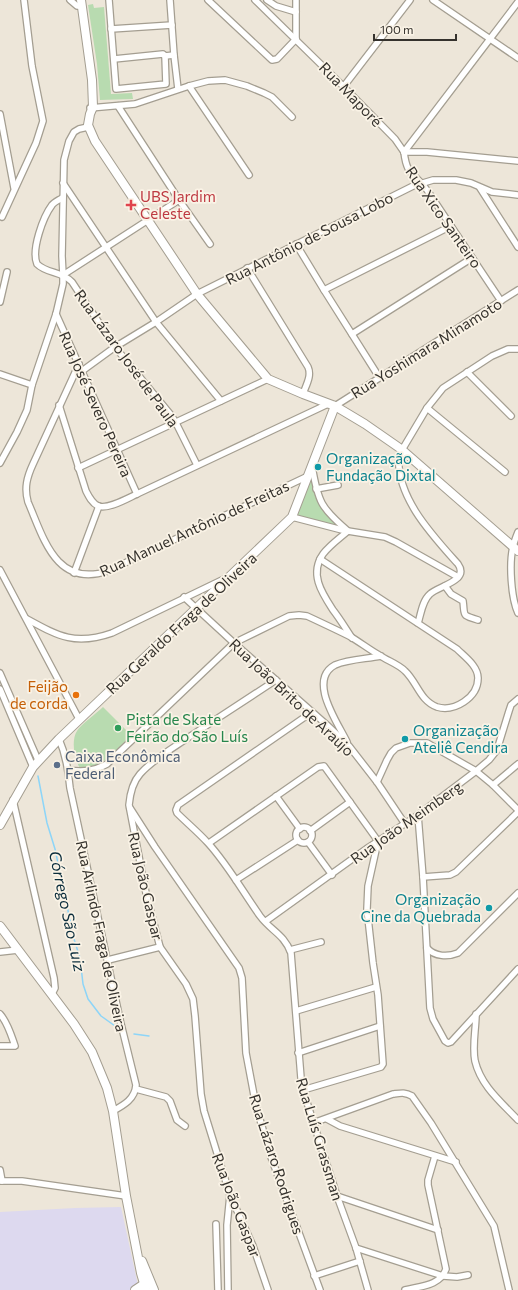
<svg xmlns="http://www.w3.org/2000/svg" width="518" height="1290" font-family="Commissioner,sans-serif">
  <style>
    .commercial { fill: #ddd9ef }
    .green { fill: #b8dbb0 }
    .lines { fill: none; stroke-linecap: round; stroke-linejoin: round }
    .stream { stroke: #8dd5f8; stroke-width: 1.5 }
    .street-casing { stroke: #a49e91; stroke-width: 8 }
    .secondary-casing { stroke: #a49e91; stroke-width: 10 }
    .street { stroke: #fff; stroke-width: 5.5 }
    .secondary { stroke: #fff; stroke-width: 8 }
    .health-dot { fill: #e0444e; stroke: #faf3e6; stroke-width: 1.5 }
    .culture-dot { fill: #0f9aa8; stroke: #faf3e6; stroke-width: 1.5 }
    .food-dot { fill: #e8710a; stroke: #faf3e6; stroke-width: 1.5 }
    .leisure-dot { fill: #2e9e5b; stroke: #faf3e6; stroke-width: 1.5 }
    .service-dot { fill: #5c6f8a; stroke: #faf3e6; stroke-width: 1.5 }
    .labels { text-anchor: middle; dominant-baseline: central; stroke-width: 3.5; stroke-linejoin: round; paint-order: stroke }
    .street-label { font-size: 15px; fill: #35322d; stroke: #faf3e6 }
    .health-label { font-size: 15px; fill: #be3a42; stroke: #faf3e6; text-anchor: start }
    .culture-label { font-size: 15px; fill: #0d838f; stroke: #faf3e6; text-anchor: start }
    .food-label { font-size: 15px; fill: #c56008; stroke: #faf3e6; text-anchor: end }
    .leisure-label { font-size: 15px; fill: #27864d; stroke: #faf3e6; text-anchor: start }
    .service-label { font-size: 15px; fill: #4e5e75; stroke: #faf3e6; text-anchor: start }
    .water-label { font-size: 16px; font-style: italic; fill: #0b2d3c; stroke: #faf3e6 }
  </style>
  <rect width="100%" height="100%" fill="#ede6d9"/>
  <polygon class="commercial" points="121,1207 139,1290 0,1290 0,1212 75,1208"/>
  <g class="green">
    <polygon points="93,4 94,8 104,7 111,94 132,93 133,99 100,100 97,64 88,5"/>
    <path d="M 311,479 C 319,503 322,510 340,528 L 296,515 Z"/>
    <path d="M 103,707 L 131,735 C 115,752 104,768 80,768 C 74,759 71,740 77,731 C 81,724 97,713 103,707 Z"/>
  </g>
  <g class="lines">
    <g class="stream">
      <polyline points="38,776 47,823 55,849 74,939 80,958 83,984 88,999 101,1016 115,1026 121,1029"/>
      <polyline points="134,1034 149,1036"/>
    </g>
    <defs>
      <g id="street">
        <polyline points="70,0 77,6 82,6"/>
        <polyline points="109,0 116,89 166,84 165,56"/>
        <polyline points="170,0 174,55 178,89"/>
        <polyline points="208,0 272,60 277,59 296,39"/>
        <polyline points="255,0 342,85 395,139 404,152"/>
        <polyline points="267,0 276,6 296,12"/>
        <polyline points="296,0 296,39"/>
        <polyline points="433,0 518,58"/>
        <polyline points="111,29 172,25"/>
        <polyline points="114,59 163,54 165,56 174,55"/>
        <polyline points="189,86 249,175"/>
        <polyline points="344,86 410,0"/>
        <polyline points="118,106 179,200 210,244"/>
        <polyline points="90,108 135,104 189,86 208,81 225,80 247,86 264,93 272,97 292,117"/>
        <polyline points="0,114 14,188"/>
        <polyline points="404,152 518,2"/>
        <path d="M 404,152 C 407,177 414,172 427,190 L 501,301"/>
        <polyline points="404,152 427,152 518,161"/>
        <polyline points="63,183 156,322 221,401"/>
        <polyline points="480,188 518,247"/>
        <path d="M 62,198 C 59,200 54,202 52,205 C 43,217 31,250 37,264 C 47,274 62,271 72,282 L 115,347 L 171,415 L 176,423 L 197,465"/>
        <polyline points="2,217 36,143 43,121 32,66 24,0"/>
        <polyline points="296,244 324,290 379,377"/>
        <path d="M 247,268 L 308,367 C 312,376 306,385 303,394"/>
        <polyline points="63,275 179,200"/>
        <polyline points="324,290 451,226"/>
        <polyline points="0,302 7,272"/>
        <polyline points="56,314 137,494"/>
        <polyline points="352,334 472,258"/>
        <path d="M 79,364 L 33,464 C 27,477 24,488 28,502 C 44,539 56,588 108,571 L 308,476"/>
        <polyline points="82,371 115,347 156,322 197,294 413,186 433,180 456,180 471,183 492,192 518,195"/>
        <polyline points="467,372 511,416"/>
        <polyline points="0,374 32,385"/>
        <path d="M 59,405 L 86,491 C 89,497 92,503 98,506 C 108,510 128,498 137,494 L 328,404"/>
        <polyline points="335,406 518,290"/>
        <polyline points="427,408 505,472"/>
        <polyline points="0,463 17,432 27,410 32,385 56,314 63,284 63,275 62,256 64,160 69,141 74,132 79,129 88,127"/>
        <path d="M 312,466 C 318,502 321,508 348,531"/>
        <polyline points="78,468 268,379"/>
        <polyline points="316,489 338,485"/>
        <polyline points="292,517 346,531"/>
        <path d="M 518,532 C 516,537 514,542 513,547 C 509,563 511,598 518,613"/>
        <polyline points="0,570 79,719"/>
        <polyline points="74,573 99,506"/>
        <path d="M 445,586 L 451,594 L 463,601 C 465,616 461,615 478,620"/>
        <polyline points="184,597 234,643 327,725 349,746 377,782 405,824"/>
        <path d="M 27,619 C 58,636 75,646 112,633 L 224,579"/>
        <path d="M 418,623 C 421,614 422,601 430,594 C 438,586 470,581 458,564 C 432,535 395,496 399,455 L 427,408 L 443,388 L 492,356 L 508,349 L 518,349"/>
        <path d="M 352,638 C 346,629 340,619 333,610 C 322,593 309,574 323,554 C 330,545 340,538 348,531 L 385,537 L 396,542 L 458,577"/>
        <polyline points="0,673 38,760"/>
        <polyline points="0,689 33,767"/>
        <path d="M 312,712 L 178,805 L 176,810 L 177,813 C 187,823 198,832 208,843 C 228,865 243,892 260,916 C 271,931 284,934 291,953 L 301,1078 L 303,1090 L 337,1196 L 356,1248 L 368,1290"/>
        <path d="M 59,739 C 66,755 68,770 70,788 L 121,1024 L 136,1085 C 135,1099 124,1105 113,1111"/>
        <path d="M 347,742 C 338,723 307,680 335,665 C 349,659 366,659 381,656"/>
        <path d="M 68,770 C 83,772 94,771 107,764 L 234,643 L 289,616 L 299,615 L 307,616 C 322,623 337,630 351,637 C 361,643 370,650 379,655 C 388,661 398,664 405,671 C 417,682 420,701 437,707 C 454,712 478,698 478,678 C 478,666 465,657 457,649 L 320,559"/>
        <polyline points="377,782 387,760 391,753 396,748 410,743 427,743 476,771 493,785 518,810"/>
        <polyline points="493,785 518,764"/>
        <polyline points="276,796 300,829"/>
        <polyline points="13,800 54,978 55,988 52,994"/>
        <polyline points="130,808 155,847 239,968 242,978 246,1053 256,1106 271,1157 320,1290"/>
        <polyline points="418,815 423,877 430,1008 433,1019 445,1041 448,1043 451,1042 518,969"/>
        <circle cx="304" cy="835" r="8"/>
        <polyline points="310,831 350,802"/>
        <polyline points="308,842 332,875"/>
        <polyline points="209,843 318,767 324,766 378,841 368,886 367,909 373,963 378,995 383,1064 381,1067 303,1090"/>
        <polyline points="423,877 450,875 456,872 518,812"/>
        <polyline points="236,880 298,840"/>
        <polyline points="266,921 369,847 418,815 476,771 489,760 497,750 509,711 511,705 518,699"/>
        <path d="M 427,948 C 435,957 448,957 458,953 L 518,893"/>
        <polyline points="290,950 321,942"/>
        <polyline points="0,952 18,950"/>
        <polyline points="108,960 160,947"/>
        <polyline points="296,1011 376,987"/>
        <path d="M 0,1014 C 8,1023 11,1035 15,1046 L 0,1046"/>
        <path d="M 476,1014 C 476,1029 472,1046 475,1061 C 481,1086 501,1102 518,1120"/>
        <polyline points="298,1053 380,1026"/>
        <polyline points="136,1089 166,1097 170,1101 177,1120 185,1126"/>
        <polyline points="327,1119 340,1126 456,1162"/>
        <path d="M 313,1123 L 393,1094 C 401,1093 405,1092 412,1096 L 431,1123 L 494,1226 L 509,1290"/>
        <polyline points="0,1170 2,1181"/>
        <polyline points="0,1181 22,1181 126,1196"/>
        <polyline points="337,1196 438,1230"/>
        <polyline points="216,1224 218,1290"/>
        <polyline points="356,1248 443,1276 457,1277 468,1275"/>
        <polyline points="314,1276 360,1261"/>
        <polyline points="228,1290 227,1225 230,1195"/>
        <path d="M 268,1290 L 253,1246 L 230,1195 L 204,1111 L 201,1094 L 195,1016 L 193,999 L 186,984 L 160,947 L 146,893 L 129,805 C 130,794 132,783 140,774 C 152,760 173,748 189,737 C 218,718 247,699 276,680"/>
        <path d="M 405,1290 C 421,1286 440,1286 446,1269 L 428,1185 L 428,1180 L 435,1156"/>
      </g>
      <g id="secondary">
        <polyline points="81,0 92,80 93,107 90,114 88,125 95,141 197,294 268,379 303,394 335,406 365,424 401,449 518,551"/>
        <polyline points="0,825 33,767 59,739 292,517 335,406"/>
        <polyline points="0,926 74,1024 92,1052 107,1088 113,1111 126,1196 141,1273 146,1290"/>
        <polyline points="142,1261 154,1290"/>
        <polyline points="135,1290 144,1284"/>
      </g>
    </defs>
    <use href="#street" class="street-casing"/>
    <use href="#secondary" class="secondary-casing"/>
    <use href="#street" class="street"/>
    <use href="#secondary" class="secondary"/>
  </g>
  <path class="health-dot" d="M129 199h4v4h4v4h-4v4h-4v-4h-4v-4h4z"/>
  <g class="culture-dot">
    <circle cx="318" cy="467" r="4"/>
    <circle cx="405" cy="739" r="4"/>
    <circle cx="489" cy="908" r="4"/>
  </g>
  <circle class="food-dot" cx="76" cy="695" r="4"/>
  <circle class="leisure-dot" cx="118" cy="728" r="4"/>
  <circle class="service-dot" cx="57" cy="765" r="4"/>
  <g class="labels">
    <g class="street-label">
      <text transform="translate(351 94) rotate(46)">Rua Maporé</text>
      <text transform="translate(444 217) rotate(55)">Rua Xico Santeiro</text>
      <text transform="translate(309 238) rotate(-27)">Rua Antônio de Sousa Lobo</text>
      <text transform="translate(426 348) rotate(-32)">Rua Yoshimara Minamoto</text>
      <text transform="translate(127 358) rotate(54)">Rua Lázaro José de Paula</text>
      <text transform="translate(96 404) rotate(66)">Rua José Severo Pereira</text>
      <text transform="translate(194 528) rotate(-25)">Rua Manuel Antônio de Freitas</text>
      <text transform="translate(181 623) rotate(-43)">Rua Geraldo Fraga de Oliveira</text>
      <text transform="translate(292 697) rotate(43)">Rua João Brito de Araújo</text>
      <text transform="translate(406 822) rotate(-35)">Rua João Meimberg</text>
      <text transform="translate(146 886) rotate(77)">Rua João Gaspar</text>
      <text transform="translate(102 936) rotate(78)">Rua Arlindo Fraga de Oliveira</text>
      <text transform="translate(320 1139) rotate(73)">Rua Luís Grassman</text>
      <text transform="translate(277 1164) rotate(72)">Rua Lázaro Rodrigues</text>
      <text transform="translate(237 1205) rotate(69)">Rua João Gaspar</text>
    </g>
    <g class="health-label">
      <text x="140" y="196">UBS Jardim<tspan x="140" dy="17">Celeste</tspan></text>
    </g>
    <g class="culture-label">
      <text x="326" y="458">Organização<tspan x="326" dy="17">Fundação Dixtal</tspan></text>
      <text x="413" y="730">Organização<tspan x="413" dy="17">Ateliê Cendira</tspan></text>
      <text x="481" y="899" text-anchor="end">Organização<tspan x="481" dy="17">Cine da Quebrada</tspan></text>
    </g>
    <g class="food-label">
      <text x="68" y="686">Feijão<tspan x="68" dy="17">de corda</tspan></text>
    </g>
    <g class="leisure-label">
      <text x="126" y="719">Pista de Skate<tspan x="126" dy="17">Feirão do São Luís</tspan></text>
    </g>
    <g class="service-label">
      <text x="65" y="756">Caixa Econômica<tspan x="65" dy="17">Federal</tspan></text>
    </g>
    <g class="water-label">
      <text transform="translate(68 911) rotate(78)">Córrego São Luiz</text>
    </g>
  </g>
  <path d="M374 34v6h82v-6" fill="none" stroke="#35322d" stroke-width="2"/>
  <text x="380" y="34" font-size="12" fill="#35322d" stroke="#faf3e6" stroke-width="3" paint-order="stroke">100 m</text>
</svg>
